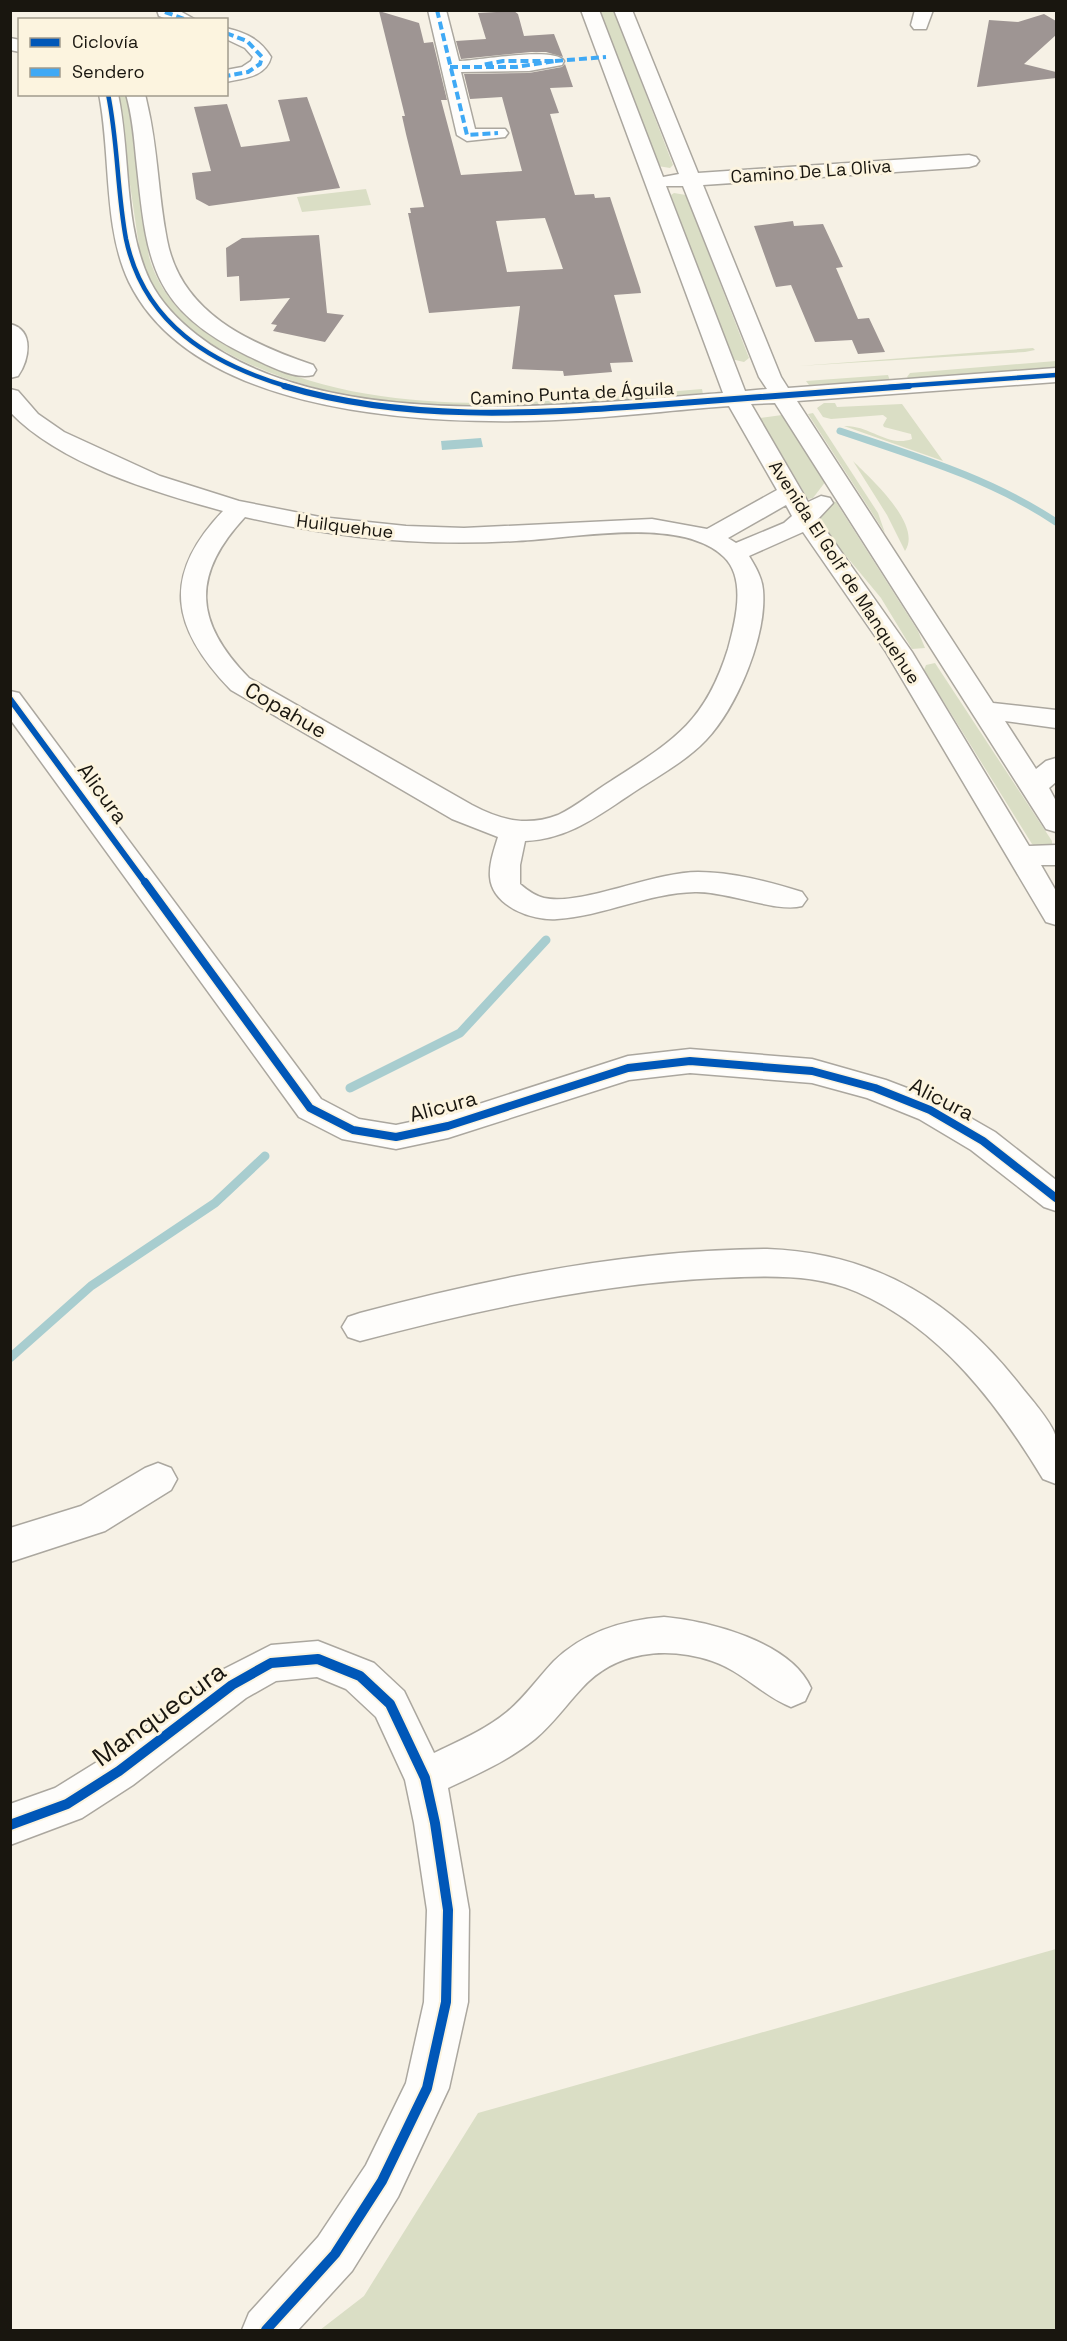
<svg xmlns="http://www.w3.org/2000/svg" width="1067" height="2341" font-family="'Space Grotesk',sans-serif">
  <style>
    .green { fill: #dadec5 }
    .water { fill: #a8cdcf }
    .lines { fill: none; stroke-linecap: round; stroke-linejoin: round }
    .stream-far1 { stroke: #a8cdcf; stroke-width: 7 }
    .stream { stroke: #a8cdcf; stroke-width: 9 }
    .building { fill: #9e9593; fill-rule: evenodd }
    .minor-casing { stroke: #aba79f; stroke-width: 3 }
    .minor { fill: #fefdfb; fill-rule: evenodd }
    .quiet { stroke: #3fa9f5; stroke-width: 4; stroke-dasharray: 8 4; stroke-linecap: butt }
    .cycleway-far3-casing { stroke: #fcf4df; stroke-width: 7 }
    .cycleway-far2-casing { stroke: #fcf4df; stroke-width: 9 }
    .cycleway-far1-casing { stroke: #fcf4df; stroke-width: 11 }
    .cycleway-casing { stroke: #fcf4df; stroke-width: 14 }
    .cycleway-far3 { stroke: #0057b8; stroke-width: 4.5 }
    .cycleway-far2 { stroke: #0057b8; stroke-width: 6 }
    .cycleway-far1 { stroke: #0057b8; stroke-width: 8 }
    .cycleway { stroke: #0057b8; stroke-width: 10 }
    .labels { text-anchor: middle; dominant-baseline: central; stroke-width: 6; stroke-linejoin: round; paint-order: stroke }
    .far-street-label { font-size: 18px; fill: #19160f; stroke: #fcf4df }
    .street-label { font-size: 21px; fill: #19160f; stroke: #fcf4df }
    .near-street-label { font-size: 26px; fill: #19160f; stroke: #fcf4df }
  </style>
  <rect width="100%" height="100%" fill="#f6f1e5"/>
  <g class="green">
    <polygon points="599,11 614,11 673,165 670,168 658,166"/>
    <path d="M 117,95 L 127,97 L 149,257 C 163,305 200,333 244,355 C 386,425 549,401 702,389 L 703,394 C 551,405 389,429 245,362 C 215,347 182,328 161,301 C 152,289 147,274 141,260 Z"/>
    <polygon points="366,189 371,205 302,212 297,197"/>
    <polygon points="674,193 686,195 749,358 744,362 731,359 671,195"/>
    <polygon points="1033,348 1035,350 1025,352 799,366"/>
    <polygon points="1056,361 1056,367 1028,372 909,379 907,377 910,373"/>
    <polygon points="888,375 890,381 809,385 806,381"/>
    <path d="M 824,403 L 835,403 L 837,407 L 902,404 L 943,461 L 844,426 C 870,425 888,448 912,439 L 911,434 L 884,427 L 883,425 L 887,418 L 883,415 L 831,419 L 823,417 L 817,408 Z"/>
    <polygon points="813,413 878,513 885,533 808,414"/>
    <polygon points="782,415 826,481 813,498 808,499 760,418"/>
    <path d="M 853,461 C 870,478 923,525 905,551 L 887,515 Z"/>
    <polygon points="832,501 836,502 918,631 925,648 912,649 881,598 837,545 817,514"/>
    <polygon points="935,663 1052,841 1052,846 1041,850 1032,844 924,670 926,665"/>
    <polygon points="1056,1949 1056,2330 320,2330 364,2296 478,2113"/>
  </g>
  <polygon class="water" points="481,438 483,447 442,450 441,441"/>
  <g class="lines">
    <path class="stream-far1" d="M 840,431 C 914,456 990,478 1056,522"/>
    <g class="stream">
      <polyline points="350,1088 460,1033 546,940"/>
      <polyline points="10,1358 91,1286 215,1203 265,1156"/>
    </g>
  </g>
  <g class="building">
    <path d="M 379,11 L 419,23 L 424,43 L 433,42 L 447,100 L 441,100 L 461,175 L 522,171 L 502,97 L 470,99 L 464,74 L 529,73 L 562,67 L 565,64 L 573,87 L 550,88 L 559,113 L 550,114 L 575,195 L 594,194 L 595,198 L 610,197 L 640,288 L 641,293 L 614,295 L 633,362 L 610,363 L 612,372 L 564,376 L 563,371 L 512,369 L 520,306 L 429,313 L 408,213 L 411,213 L 410,208 L 424,207 L 406,134 L 402,116 L 405,116 ZM 545,218 L 563,269 L 507,272 L 496,221 Z"/>
    <polygon points="514,11 518,14 524,36 554,34 563,57 546,52 531,52 461,59 456,41 486,39 478,13"/>
    <polygon points="1044,14 1056,21 1056,35 1024,64 1056,72 1056,78 977,87 989,20 1018,22"/>
    <polygon points="307,97 340,188 209,206 196,199 192,173 211,171 194,107 227,104 241,147 290,141 278,100"/>
    <polygon points="793,221 794,226 823,224 843,267 836,268 858,319 869,318 885,352 858,354 852,340 815,342 791,285 776,287 754,226"/>
    <polygon points="319,235 327,313 344,315 325,342 273,331 277,325 271,324 290,298 240,301 239,276 227,277 226,248 242,238"/>
  </g>
  <g class="lines">
    <defs>
      <g id="minor">
        <polygon points="157,10 178,10 196,20 169,20 159,16"/>
        <path d="M 428,10 L 446,10 L 459,61 C 477,61 554,46 564,61 L 562,65 L 529,71 L 461,72 L 475,129 L 505,129 L 508,133 L 505,137 L 467,141 L 457,135 Z"/>
        <path d="M 581,10 L 599,10 L 663,177 L 679,174 L 614,10 L 632,10 L 698,173 L 969,155 L 976,157 L 979,161 L 976,165 L 969,167 L 703,185 L 781,377 L 788,388 L 1056,368 L 1056,382 L 797,401 L 993,703 L 1056,710 L 1056,728 L 1005,721 L 1036,769 L 1046,761 L 1056,758 L 1056,782 L 1049,788 L 1056,801 L 1056,832 L 1046,829 L 775,403 L 751,404 L 808,502 L 821,496 L 830,498 L 833,503 L 818,519 L 912,652 L 1029,846 L 1056,845 L 1056,865 L 1041,865 L 1056,891 L 1056,925 L 1046,922 L 886,652 L 803,532 L 749,556 C 755,566 762,577 763,590 C 767,636 737,707 706,740 C 683,764 654,778 628,796 C 595,818 567,839 525,841 L 520,865 L 520,884 C 527,890 535,896 544,898 C 582,906 653,872 698,872 C 733,872 769,882 802,892 L 807,899 L 802,906 C 777,913 727,891 695,892 C 648,893 604,916 557,919 C 532,921 492,906 490,877 C 489,864 494,850 498,837 L 452,819 L 231,690 C 171,628 161,576 223,511 C 154,492 61,465 10,412 L 10,389 L 18,391 L 38,414 L 64,432 L 160,476 L 239,501 L 320,517 L 406,526 L 464,528 L 652,519 L 707,529 L 777,490 L 729,406 C 661,411 593,420 525,421 C 402,423 191,409 129,282 C 103,228 111,154 99,94 L 118,94 C 131,155 123,225 150,281 C 161,303 179,321 197,335 C 327,436 569,404 723,393 ZM 666,186 L 683,186 L 759,377 L 767,389 L 745,391 ZM 786,505 L 792,516 L 784,523 L 736,543 L 728,538 ZM 245,517 C 298,529 352,538 407,541 C 443,543 480,543 516,541 C 571,539 681,515 724,557 C 747,579 735,623 728,649 C 705,723 673,741 611,781 C 593,792 577,806 558,815 C 527,827 500,820 472,805 L 249,678 C 194,622 191,575 245,517 Z"/>
        <polygon points="915,10 933,10 926,29 914,29 911,25"/>
        <path d="M 226,28 C 246,33 260,39 271,57 C 266,77 244,78 226,82 L 226,70 L 242,67 L 251,61 L 253,57 L 245,48 L 226,39 Z"/>
        <polygon points="10,38 20,40 20,52 10,50"/>
        <path d="M 126,94 L 145,94 L 147,103 C 158,148 158,195 167,240 C 181,313 249,343 313,365 L 316,370 L 313,375 C 293,380 266,364 248,356 C 148,307 147,259 136,158 C 134,136 132,115 126,94 Z"/>
        <path d="M 10,324 C 35,330 29,360 18,376 L 10,378 Z"/>
        <polygon points="10,691 19,693 321,1099 359,1119 396,1125 448,1114 628,1056 690,1049 812,1059 886,1080 941,1101 995,1132 1056,1180 1056,1211 1044,1207 971,1150 919,1119 867,1098 812,1083 690,1073 629,1080 448,1138 396,1149 342,1139 299,1117 10,719"/>
        <path d="M 767,1249 C 877,1253 957,1303 1023,1389 C 1032,1400 1054,1425 1056,1438 C 1059,1452 1056,1469 1056,1484 L 1043,1479 C 997,1403 941,1329 857,1292 C 814,1273 763,1276 718,1278 C 596,1284 477,1310 360,1341 L 348,1337 L 342,1327 L 348,1317 L 360,1313 C 494,1277 629,1250 767,1249 Z"/>
        <polygon points="158,1463 171,1468 177,1479 171,1490 105,1531 10,1562 10,1528 81,1506 145,1468"/>
        <path d="M 664,1617 C 709,1621 791,1642 811,1688 L 805,1701 L 791,1707 C 763,1696 742,1671 712,1661 C 666,1646 616,1651 582,1688 C 566,1705 553,1724 535,1739 C 509,1760 478,1774 448,1788 L 469,1910 L 468,2002 L 449,2088 L 398,2197 L 352,2271 L 298,2330 L 242,2330 L 249,2313 L 318,2237 L 366,2165 L 406,2083 L 424,2002 L 427,1910 L 414,1823 L 405,1780 L 376,1717 L 346,1689 L 317,1677 L 276,1681 L 246,1698 L 133,1785 L 82,1818 L 10,1845 L 10,1804 L 55,1788 L 105,1757 L 218,1672 L 271,1645 L 318,1641 L 374,1663 L 404,1691 L 434,1753 C 459,1741 485,1730 507,1712 C 525,1697 538,1678 554,1661 C 584,1632 623,1620 664,1617 Z"/>
      </g>
    </defs>
    <use href="#minor" class="minor-casing"/>
    <use href="#minor" class="minor"/>
    <g class="quiet">
      <polyline points="437,10 467,135 498,133"/>
      <polyline points="165,12 187,20"/>
      <polyline points="226,33 247,41 262,57 260,64 248,72 226,76"/>
      <polyline points="555,61 606,57"/>
      <polyline points="450,67 516,67 555,61 503,61 482,65"/>
    </g>
    <defs>
      <g id="cycleway-far3">
        <path d="M 108,94 C 118,142 117,191 126,239 C 144,324 211,364 289,387"/>
        <polyline points="889,387 1056,375"/>
      </g>
      <g id="cycleway-far2">
        <path d="M 284,386 C 405,422 530,414 655,405 C 739,398 824,392 909,386"/>
        <polyline points="10,699 146,884"/>
      </g>
      <polyline id="cycleway-far1" points="145,882 310,1108 353,1130 396,1137 448,1126 628,1068 690,1061 812,1071 875,1088 930,1110 983,1141 1056,1198"/>
      <polyline id="cycleway" points="10,1825 67,1804 119,1771 232,1685 271,1663 318,1659 360,1676 390,1704 425,1778 435,1823 448,1910 446,2002 427,2088 382,2181 335,2254 266,2330"/>
    </defs>
    <use href="#cycleway-far3" class="cycleway-far3-casing"/>
    <use href="#cycleway-far2" class="cycleway-far2-casing"/>
    <use href="#cycleway-far1" class="cycleway-far1-casing"/>
    <use href="#cycleway" class="cycleway-casing"/>
    <use href="#cycleway-far3" class="cycleway-far3"/>
    <use href="#cycleway-far2" class="cycleway-far2"/>
    <use href="#cycleway-far1" class="cycleway-far1"/>
    <use href="#cycleway" class="cycleway"/>
  </g>
  <g class="labels">
    <g class="far-street-label">
      <text transform="translate(811 171) rotate(-4)">Camino De La Oliva</text>
      <text transform="translate(572 393) rotate(-3)">Camino Punta de Águila</text>
      <text transform="translate(345 526) rotate(7)">Huilquehue</text>
      <text transform="translate(845 572) rotate(57)">Avenida El Golf de Manquehue</text>
    </g>
    <g class="street-label">
      <text transform="translate(286 710) rotate(30)">Copahue</text>
      <text transform="translate(103 793) rotate(54)">Alicura</text>
      <text transform="translate(942 1099) rotate(27)">Alicura</text>
      <text transform="translate(443 1106) rotate(-15)">Alicura</text>
    </g>
    <g class="near-street-label">
      <text transform="translate(159 1714) rotate(-36)">Manquecura</text>
    </g>
  </g>
  <rect width="1067" height="2341" fill="none" stroke="#19160f" stroke-width="24"/>
  <rect x="18" y="18" width="210" height="78" fill="#fcf4df" stroke="#a19b8c" stroke-width="1.5"/>
  <rect x="30" y="38" width="30" height="9" fill="#0057b8" stroke="#a19b8c" stroke-width="1.5"/>
  <text x="72" y="48" font-size="18" fill="#19160f">Ciclovía</text>
  <rect x="30" y="68" width="30" height="9" fill="#3fa9f5" stroke="#a19b8c" stroke-width="1.5"/>
  <text x="72" y="78" font-size="18" fill="#19160f">Sendero</text>
</svg>
